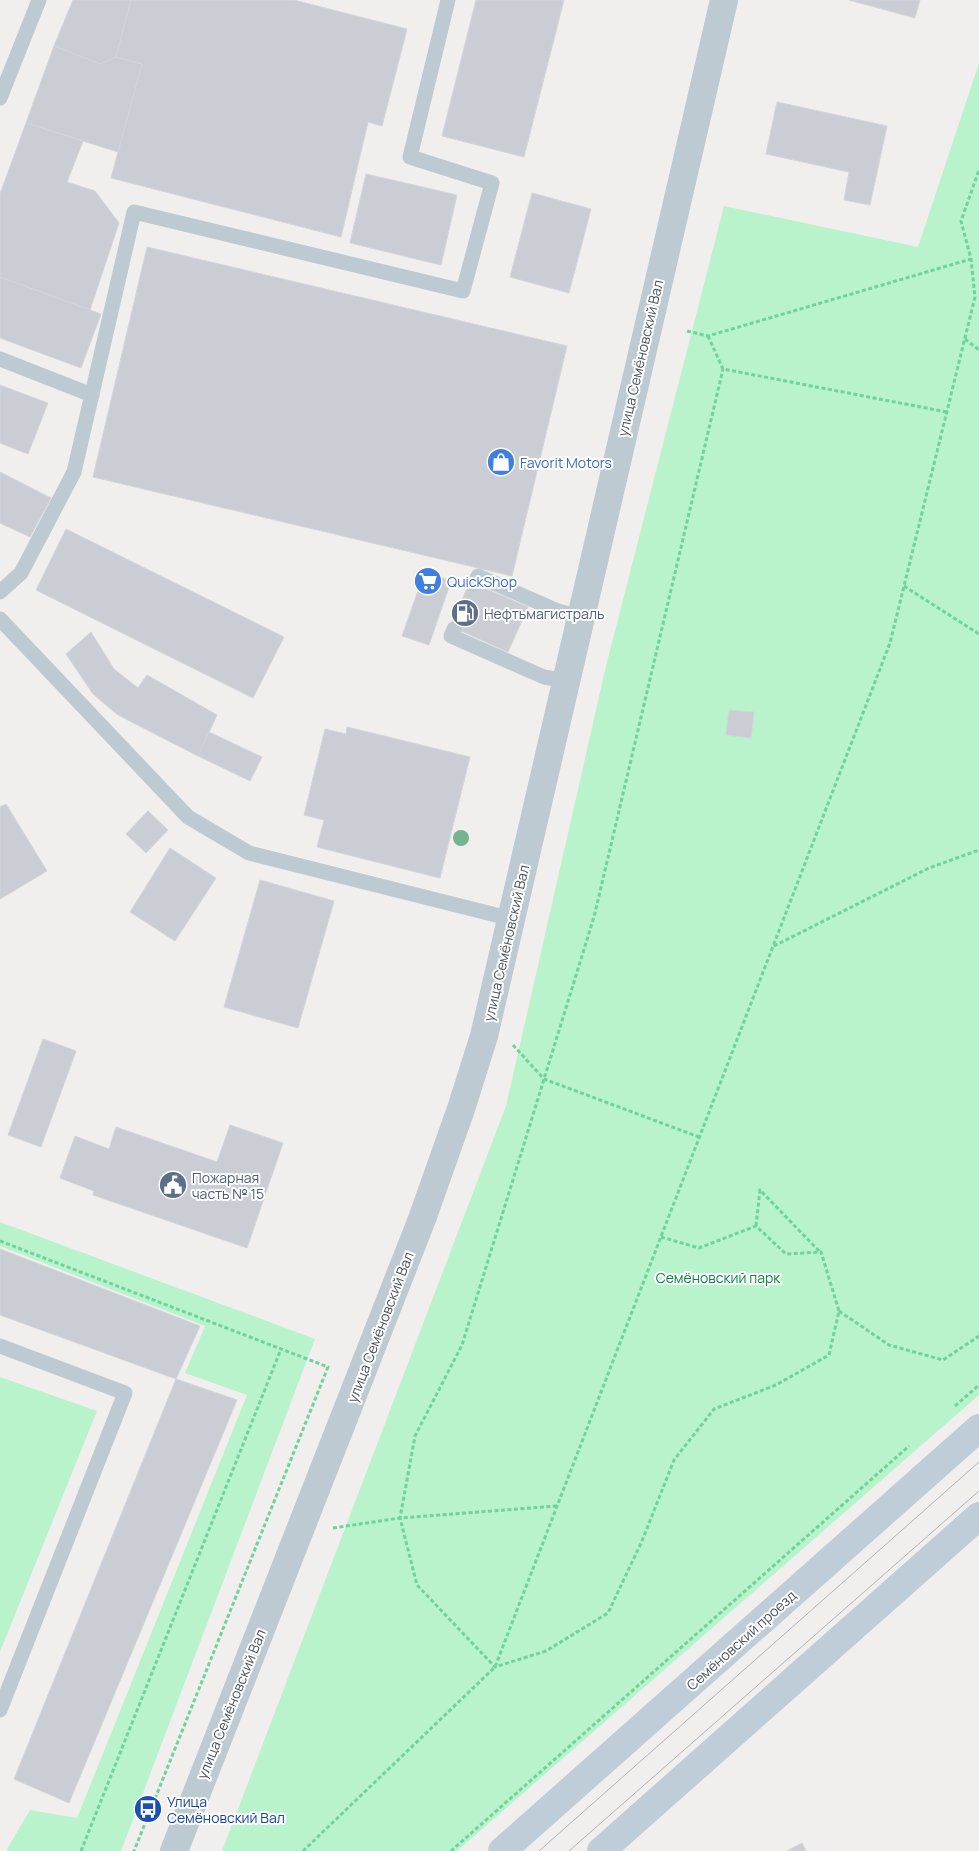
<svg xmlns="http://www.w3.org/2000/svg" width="979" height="1851" font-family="Manrope,sans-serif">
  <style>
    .green { fill: #b9f3cc }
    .building { fill: #caced4; stroke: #d2d5db }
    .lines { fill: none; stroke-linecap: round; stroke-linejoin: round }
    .path { stroke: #6ed39c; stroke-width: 3; stroke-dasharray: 4 2.5; stroke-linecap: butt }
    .service { stroke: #becad2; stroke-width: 15 }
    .tertiary { stroke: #becad2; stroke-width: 28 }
    .secondary { stroke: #bfcdd9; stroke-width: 28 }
    .tram { stroke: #b0b4b9; stroke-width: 1 }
    .tree { fill: #75b490 }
    .labels { text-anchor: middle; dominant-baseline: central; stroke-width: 4; stroke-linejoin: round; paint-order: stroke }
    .street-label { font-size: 14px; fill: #45535d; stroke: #fff }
    .shop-label { font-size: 14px; fill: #366cbe; stroke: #fff; text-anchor: start }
    .service-label { font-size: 14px; fill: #4e5e75; stroke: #fff; text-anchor: start }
    .park-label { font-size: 14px; fill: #0f8544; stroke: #fff }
    .transit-label { font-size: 14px; fill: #164399; stroke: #fff; text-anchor: start }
  </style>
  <rect width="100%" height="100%" fill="#f1eeee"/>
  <g class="green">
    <polygon points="979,63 979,1395 457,1851 222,1851 506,1106 606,666 724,206 918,247"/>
    <polygon points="0,1222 315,1339 121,1851 8,1851 7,1849 30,1810 77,1818 247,1395 185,1373 205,1326 0,1246"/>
    <polygon points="0,1377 97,1411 0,1652"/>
  </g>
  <g class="building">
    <polygon points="73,0 131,0 116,57 100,64 54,46"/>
    <polygon points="131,0 294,0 407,29 382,126 368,122 341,237 111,178 142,64 116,57"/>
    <polygon points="476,0 564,0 524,157 442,136"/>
    <polygon points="849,0 920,0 915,18"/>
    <polygon points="54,46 100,64 116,57 142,64 118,152 26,123"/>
    <polygon points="777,102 887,126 870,205 844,200 849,172 766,154"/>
    <polygon points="26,123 83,141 67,182 95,191 119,223 90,310 0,277 0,194"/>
    <polygon points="366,174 457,195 441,265 350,243"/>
    <polygon points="532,193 591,209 569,293 510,277"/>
    <polygon points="147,247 567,346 512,576 93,477"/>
    <polygon points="0,277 101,314 81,368 0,338"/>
    <polygon points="0,385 48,403 28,454 0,443"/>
    <polygon points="0,472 51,498 30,537 0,523"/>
    <polygon points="66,529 284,637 253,698 36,590"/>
    <polygon points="425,571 451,581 429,645 402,636"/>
    <polygon points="470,582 528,607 508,652 450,626"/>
    <polygon points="91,632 114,669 138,688 147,675 217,715 198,756 118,715 93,694 66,654"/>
    <polygon points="729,710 754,712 751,738 726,735"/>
    <polygon points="347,727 470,757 440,878 317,847 324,820 304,815 325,729 346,734"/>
    <polygon points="209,732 262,757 250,781 198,756"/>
    <polygon points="6,804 47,871 0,899 0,807"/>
    <polygon points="148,811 168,830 146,853 126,834"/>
    <polygon points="170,848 216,878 175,941 130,912"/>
    <polygon points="260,880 334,901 298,1028 224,1007"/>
    <polygon points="43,1039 76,1051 41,1147 8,1135"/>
    <polygon points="230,1125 283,1143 247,1248 93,1195 94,1191 60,1178 75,1136 109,1149 116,1127 217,1162"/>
    <polygon points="0,1249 200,1326 176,1379 0,1315"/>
    <polygon points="176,1379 237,1400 69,1803 14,1779"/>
    <polygon points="802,1843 806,1851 787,1851"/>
  </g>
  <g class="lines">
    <g class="path">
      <polyline points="687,331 708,336 971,259"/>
      <polyline points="708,336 723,369 947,412"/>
      <polyline points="965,339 979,350"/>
      <polyline points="904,586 979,634"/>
      <polyline points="774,946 929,868 979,850"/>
      <polyline points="513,1045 544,1079 699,1137"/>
      <polyline points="756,1226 760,1190 820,1252"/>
      <polyline points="661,1237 699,1248 756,1226 786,1254 821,1252 839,1311 829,1355 776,1385 714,1409 674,1460 642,1541 608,1613 546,1651 495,1667 417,1585 400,1518 415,1436 462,1345 594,917 723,369"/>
      <polyline points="0,1241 328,1367 134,1851"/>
      <polyline points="839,1311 889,1345 943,1360 979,1336"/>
      <polyline points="955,1406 979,1385"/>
      <polyline points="333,1528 400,1518 557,1506"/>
      <polyline points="81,1851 281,1349"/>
      <polyline points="303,1851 495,1667 890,643 975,297 971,259 961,221 979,170"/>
      <polyline points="451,1851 909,1446"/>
    </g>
    <g class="service">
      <polyline points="0,98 39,0"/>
      <polyline points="0,359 92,395"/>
      <polyline points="474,584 478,576 558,611 581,617"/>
      <polyline points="0,592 21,573 74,472 134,212 463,291 492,183 410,157 448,0"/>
      <polyline points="0,619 188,817 249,853 512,919"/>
      <polyline points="454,629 451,636 544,677 567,681"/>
      <polyline points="0,1346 125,1393 0,1710"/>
    </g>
    <polyline class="tertiary" points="174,1851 422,1219 461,1109 484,1036 724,0"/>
    <g class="secondary">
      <polyline points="502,1851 979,1428"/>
      <polyline points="601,1851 979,1516"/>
    </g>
    <g class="tram">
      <polyline points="539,1851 979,1462"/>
      <polyline points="569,1851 979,1491"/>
    </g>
  </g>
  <circle class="tree" cx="461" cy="838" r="8"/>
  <defs>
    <symbol id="shop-disc" viewBox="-11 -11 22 22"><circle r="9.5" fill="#3f7fe0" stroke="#fff"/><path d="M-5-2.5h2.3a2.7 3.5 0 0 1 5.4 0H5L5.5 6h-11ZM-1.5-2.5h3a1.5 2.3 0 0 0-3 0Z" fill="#fff"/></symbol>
    <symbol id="supermarket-disc" viewBox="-11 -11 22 22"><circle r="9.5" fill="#3f7fe0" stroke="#fff"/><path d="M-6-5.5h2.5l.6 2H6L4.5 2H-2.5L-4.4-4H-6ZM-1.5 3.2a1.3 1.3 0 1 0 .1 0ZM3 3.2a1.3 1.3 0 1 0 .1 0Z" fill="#fff"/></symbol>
    <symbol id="fuel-disc" viewBox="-11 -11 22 22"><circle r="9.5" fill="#5c6f8a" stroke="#fff"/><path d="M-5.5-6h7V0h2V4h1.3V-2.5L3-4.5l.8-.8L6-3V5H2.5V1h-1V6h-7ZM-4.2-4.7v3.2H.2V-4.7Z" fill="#fff"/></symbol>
    <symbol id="civic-disc" viewBox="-11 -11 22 22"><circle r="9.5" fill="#5c6f8a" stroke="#fff"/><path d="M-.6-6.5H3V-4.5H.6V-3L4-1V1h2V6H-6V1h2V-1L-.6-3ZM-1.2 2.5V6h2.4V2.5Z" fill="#fff"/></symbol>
    <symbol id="bus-disc" viewBox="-11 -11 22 22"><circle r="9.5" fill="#1a4fb4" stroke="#fff"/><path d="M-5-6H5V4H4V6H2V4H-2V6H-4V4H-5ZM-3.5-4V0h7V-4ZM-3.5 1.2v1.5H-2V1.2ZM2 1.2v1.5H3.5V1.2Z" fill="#fff"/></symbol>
  </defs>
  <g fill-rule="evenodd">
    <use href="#shop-disc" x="485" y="446" width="32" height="32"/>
    <use href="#supermarket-disc" x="412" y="565" width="32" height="32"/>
    <use href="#fuel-disc" x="449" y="597" width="32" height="32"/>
    <use href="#civic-disc" x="157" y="1169" width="32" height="32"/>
    <use href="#bus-disc" x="132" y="1793" width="32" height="32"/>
  </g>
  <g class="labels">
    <g class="street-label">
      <text transform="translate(640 358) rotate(-77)">улица Семёновский Вал</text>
      <text transform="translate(506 943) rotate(-77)">улица Семёновский Вал</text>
      <text transform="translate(380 1327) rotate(-69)">улица Семёновский Вал</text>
      <text transform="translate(741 1640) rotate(-42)">Семёновский проезд</text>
      <text transform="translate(231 1704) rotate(-68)">улица Семёновский Вал</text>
    </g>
    <g class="shop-label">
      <text x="520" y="462">Favorit Motors</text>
      <text x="447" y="581">QuickShop</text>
    </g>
    <g class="service-label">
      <text x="484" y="613">Нефтьмагистраль</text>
      <text x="192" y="1177">Пожарная<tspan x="192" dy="16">часть № 15</tspan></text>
    </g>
    <g class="park-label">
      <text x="718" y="1277">Семёновский парк</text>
    </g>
    <g class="transit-label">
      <text x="167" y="1801">Улица<tspan x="167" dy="16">Семёновский Вал</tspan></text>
    </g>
  </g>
</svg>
